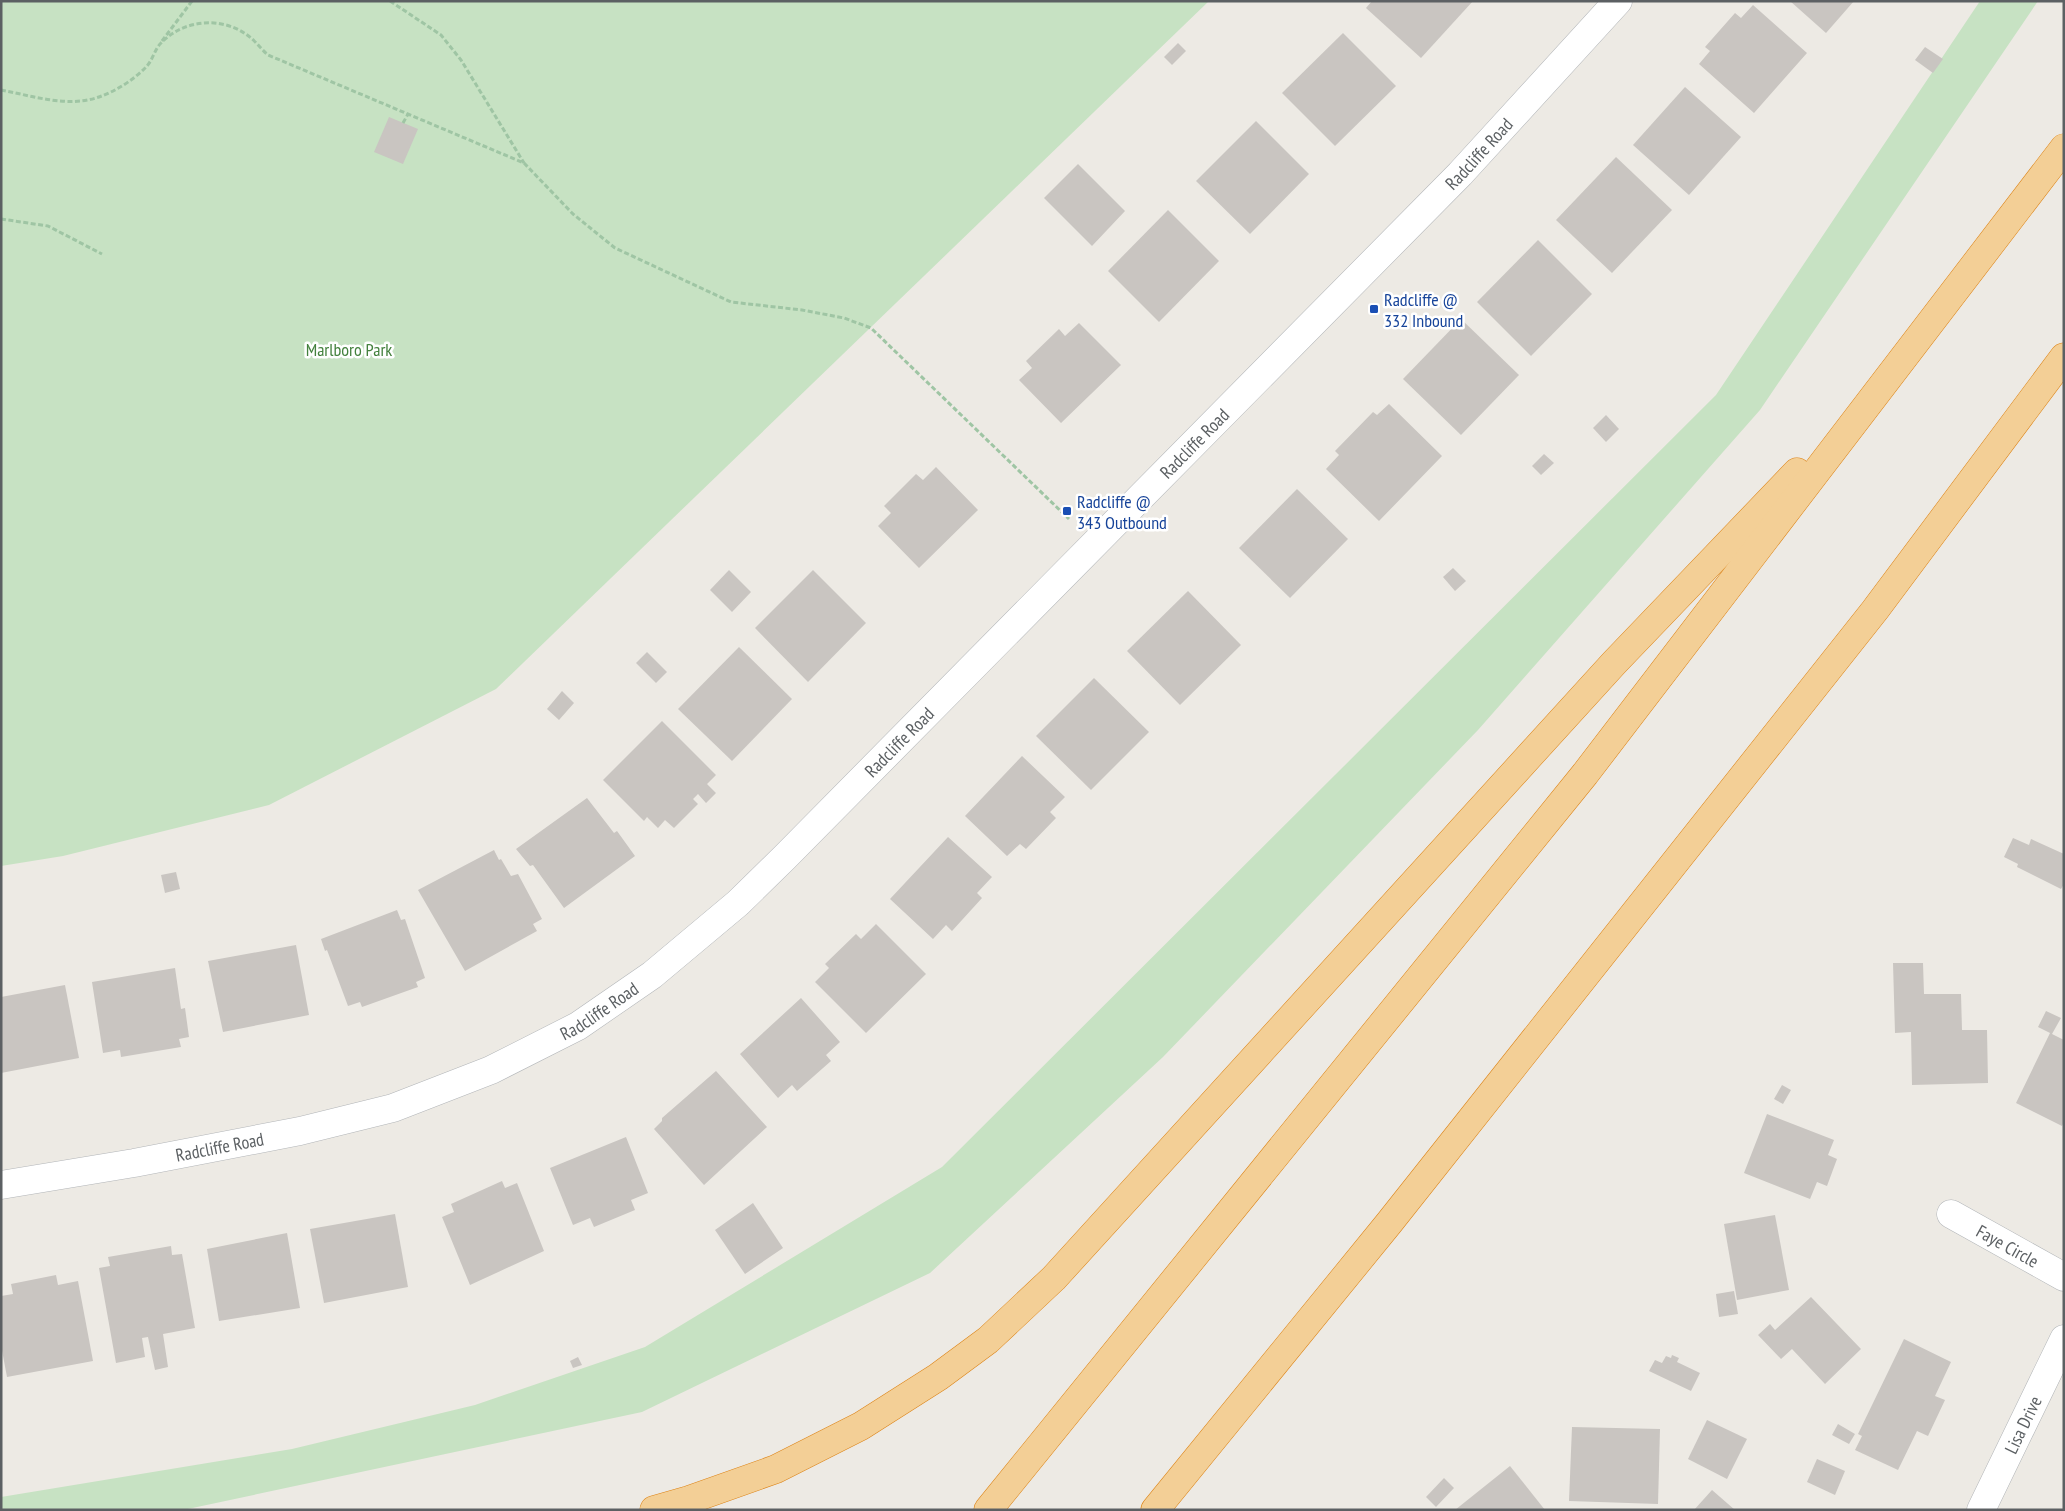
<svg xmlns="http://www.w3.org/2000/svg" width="2065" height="1511" font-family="'PT Sans Narrow',sans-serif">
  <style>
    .green { fill: #c7e2c3 }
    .building { fill: #c9c5c1 }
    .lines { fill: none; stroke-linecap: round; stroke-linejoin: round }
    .minor-casing { stroke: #b2b5b8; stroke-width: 29 }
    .motorway-casing { stroke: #dc8316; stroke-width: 29 }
    .path { stroke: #9fc5a4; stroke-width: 3; stroke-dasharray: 5 2.5; stroke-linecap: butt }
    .minor { stroke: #fff; stroke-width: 28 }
    .motorway { stroke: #f3cf96; stroke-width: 28 }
    .transit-dot { fill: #1a4fb4; stroke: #fff; stroke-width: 2 }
    .labels { text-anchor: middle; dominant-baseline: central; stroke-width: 5; stroke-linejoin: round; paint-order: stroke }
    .street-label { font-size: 18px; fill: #5c6063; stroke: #fff }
    .transit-label { font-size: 18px; fill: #164399; stroke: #fff; text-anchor: start }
    .park-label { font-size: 18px; fill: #43813d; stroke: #fff }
  </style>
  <rect width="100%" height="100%" fill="#edeae4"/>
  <g class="green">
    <polygon points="1,1 1209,1 496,689 269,805 63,856 1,866"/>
    <polygon points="1980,1 2038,1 1760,410 1478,730 1163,1057 930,1273 642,1412 183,1510 1,1510 1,1497 292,1449 475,1405 645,1347 942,1167 1716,395"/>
  </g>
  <g class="building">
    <polygon points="1372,1 1473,1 1421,58 1366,8"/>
    <polygon points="1790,1 1854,1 1826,33"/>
    <polygon points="1753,5 1807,53 1754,113 1699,64 1710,51 1705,47 1735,13 1741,18"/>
    <polygon points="1343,33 1396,86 1335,146 1282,93"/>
    <polygon points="1178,43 1186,51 1172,65 1164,57"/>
    <polygon points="1925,47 1943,59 1933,73 1915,60"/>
    <polygon points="1685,87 1741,137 1689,195 1633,145"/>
    <polygon points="389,117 418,129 403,164 374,152"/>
    <polygon points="1256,121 1309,174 1250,234 1196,181"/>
    <polygon points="1616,157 1672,210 1612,273 1556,220"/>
    <polygon points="1078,164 1125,211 1092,246 1044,198"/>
    <polygon points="1168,210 1219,261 1159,322 1108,271"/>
    <polygon points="1538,240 1592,294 1531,356 1477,302"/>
    <polygon points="1461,319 1519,375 1461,435 1403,379"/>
    <polygon points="1079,323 1121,365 1061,423 1019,380 1032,368 1026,361 1059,329 1065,336"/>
    <polygon points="1389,404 1442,456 1379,521 1326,469 1339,455 1335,451 1373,412 1377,415"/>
    <polygon points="1606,415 1619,429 1606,442 1593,428"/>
    <polygon points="1544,454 1554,463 1541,475 1532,466"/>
    <polygon points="936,467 978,510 919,568 878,526 891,513 884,506 916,474 923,480"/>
    <polygon points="1297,489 1348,539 1290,598 1239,548"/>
    <polygon points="1453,568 1466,581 1455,591 1443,577"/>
    <polygon points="729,570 751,592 732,612 710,590"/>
    <polygon points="813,570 866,623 808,682 755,628"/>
    <polygon points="1188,591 1241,645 1180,705 1127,651"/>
    <polygon points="739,647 792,699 732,761 678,709"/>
    <polygon points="647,652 667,672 656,683 636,663"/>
    <polygon points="1094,678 1149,732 1091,790 1036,736"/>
    <polygon points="562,691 574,703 559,720 547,709"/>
    <polygon points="662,721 716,775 707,784 716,793 706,803 698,794 693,799 698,804 674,828 665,820 658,828 647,817 644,821 603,780"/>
    <polygon points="1022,756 1065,797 1050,812 1056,818 1026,849 1020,844 1007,856 965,816"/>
    <polygon points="587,798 614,833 617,831 635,856 564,908 533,865 530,866 516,849"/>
    <polygon points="948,837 992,877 977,893 982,898 952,931 946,925 933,939 890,899"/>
    <polygon points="2013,838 2029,845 2031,839 2064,854 2064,884 2061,889 2017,867 2018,864 2004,857"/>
    <polygon points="494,850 499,860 501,859 511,876 518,874 542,919 533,924 537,931 465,971 418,890"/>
    <polygon points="176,872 180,889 165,893 161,875"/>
    <polygon points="397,910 401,920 405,919 425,978 416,982 418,987 362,1007 360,1002 348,1006 327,950 325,951 321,939"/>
    <polygon points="876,924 926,974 866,1033 815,982 829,968 825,964 856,934 861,939"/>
    <polygon points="296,945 309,1015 223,1032 208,961"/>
    <polygon points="1893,963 1923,963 1924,994 1961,994 1962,1030 1987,1030 1988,1083 1912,1085 1911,1032 1895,1033"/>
    <polygon points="175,968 181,1009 185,1008 189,1037 179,1039 181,1047 121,1057 120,1050 103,1053 92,982"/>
    <polygon points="65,985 79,1058 1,1073 1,997"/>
    <polygon points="801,998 840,1042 826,1055 831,1061 797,1091 792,1085 778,1098 740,1054"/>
    <polygon points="2046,1011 2061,1018 2052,1034 2064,1040 2064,1122 2062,1126 2016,1103 2050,1033 2038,1027"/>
    <polygon points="716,1071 767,1127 704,1185 654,1129 662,1121 662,1118"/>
    <polygon points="1782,1085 1791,1090 1783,1104 1774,1099"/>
    <polygon points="1767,1114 1834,1140 1828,1155 1837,1159 1827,1186 1817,1182 1810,1199 1744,1173"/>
    <polygon points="626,1137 648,1193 631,1200 635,1210 594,1227 590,1218 573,1225 550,1168"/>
    <polygon points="502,1181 505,1188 517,1183 544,1251 470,1285 442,1217 454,1212 451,1204"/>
    <polygon points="753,1203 783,1248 745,1274 715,1230"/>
    <polygon points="395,1214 408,1287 324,1303 310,1229"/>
    <polygon points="1775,1215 1789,1290 1737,1300 1724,1224"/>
    <polygon points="287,1233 300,1308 219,1321 207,1249"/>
    <polygon points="171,1246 172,1255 182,1254 195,1328 163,1334 168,1367 155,1370 148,1337 142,1338 145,1357 116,1363 99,1268 110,1266 108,1257"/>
    <polygon points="56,1275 58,1285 78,1281 93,1361 7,1377 1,1345 1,1296 13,1294 11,1284"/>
    <polygon points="1734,1291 1738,1314 1719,1317 1716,1294"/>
    <polygon points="1811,1297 1861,1349 1825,1384 1792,1349 1781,1359 1758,1335 1770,1324 1775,1330"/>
    <polygon points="1904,1339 1951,1362 1935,1396 1945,1400 1928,1436 1917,1431 1898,1470 1855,1450 1862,1436 1858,1434"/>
    <polygon points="1672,1355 1679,1358 1677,1362 1700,1373 1691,1391 1649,1371 1655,1360 1662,1363 1666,1356 1671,1358"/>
    <polygon points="578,1357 582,1365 573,1368 570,1361"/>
    <polygon points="1707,1420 1747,1439 1727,1479 1688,1459"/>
    <polygon points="1838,1424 1855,1434 1849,1444 1832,1435"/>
    <polygon points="1572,1427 1660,1429 1658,1504 1569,1501"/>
    <polygon points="1817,1459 1845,1471 1835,1495 1807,1482"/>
    <polygon points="1510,1466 1545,1510 1455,1510"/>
    <polygon points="1444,1478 1454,1488 1436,1507 1426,1497"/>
    <polygon points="1712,1490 1735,1510 1694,1510"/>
  </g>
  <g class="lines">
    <defs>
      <g id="minor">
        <path id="s1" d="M 1,1185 L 134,1163 L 300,1131 L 393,1108 L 491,1070 L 578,1026 L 652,975 L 738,903 L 785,857 L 1460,174 L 1618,1"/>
        <path id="s2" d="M 1951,1214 L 2064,1277"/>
        <path id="s3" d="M 1981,1510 L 2064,1339"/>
      </g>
      <g id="motorway">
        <polyline points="654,1510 689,1500 776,1469 861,1426 938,1377 988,1340 1054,1278 1614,663 1797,472"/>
        <polyline points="988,1510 1585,774 2064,148"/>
        <polyline points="1155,1510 1389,1223 1875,610 2064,357"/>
      </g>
    </defs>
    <use href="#minor" class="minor-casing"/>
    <use href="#motorway" class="motorway-casing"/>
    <g class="path">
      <polyline points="390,1 441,35 461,60 524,163"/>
      <polyline points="162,41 192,1"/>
      <path d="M 1,90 C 33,96 68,108 99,97 C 116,91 135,79 147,66 C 153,59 155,49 161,43 C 185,18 225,16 251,38 C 257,43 262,50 268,55 L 524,163 L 573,214 L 615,248 L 731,302 L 802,310 L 844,318 L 871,328 L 1069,519"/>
      <polyline points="403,123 408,114"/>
      <polyline points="1,219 48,226 102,254"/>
    </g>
    <use href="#minor" class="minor"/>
    <use href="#motorway" class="motorway"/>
  </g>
  <g class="transit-dot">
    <rect x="1369" y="304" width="10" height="10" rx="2.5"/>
    <rect x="1062" y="506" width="10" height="10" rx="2.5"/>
  </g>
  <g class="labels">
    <g class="street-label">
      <text stroke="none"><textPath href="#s1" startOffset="1858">Radcliffe Road</textPath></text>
      <text stroke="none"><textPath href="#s1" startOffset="1452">Radcliffe Road</textPath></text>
      <text stroke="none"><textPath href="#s1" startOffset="1032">Radcliffe Road</textPath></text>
      <text stroke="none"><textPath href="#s1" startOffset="628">Radcliffe Road</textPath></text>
      <text stroke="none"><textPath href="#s1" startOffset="222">Radcliffe Road</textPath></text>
      <text stroke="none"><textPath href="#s2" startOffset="65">Faye Circle</textPath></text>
      <text stroke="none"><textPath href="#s3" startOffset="95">Lisa Drive</textPath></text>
    </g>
    <g class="transit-label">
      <text x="1384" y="299">Radcliffe @<tspan x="1384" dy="21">332 Inbound</tspan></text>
      <text x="1077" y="501">Radcliffe @<tspan x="1077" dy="21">343 Outbound</tspan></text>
    </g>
    <g class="park-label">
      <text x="349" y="349">Marlboro Park</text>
    </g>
  </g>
  <rect width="2065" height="1511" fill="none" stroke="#5c6063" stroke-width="5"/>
</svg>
